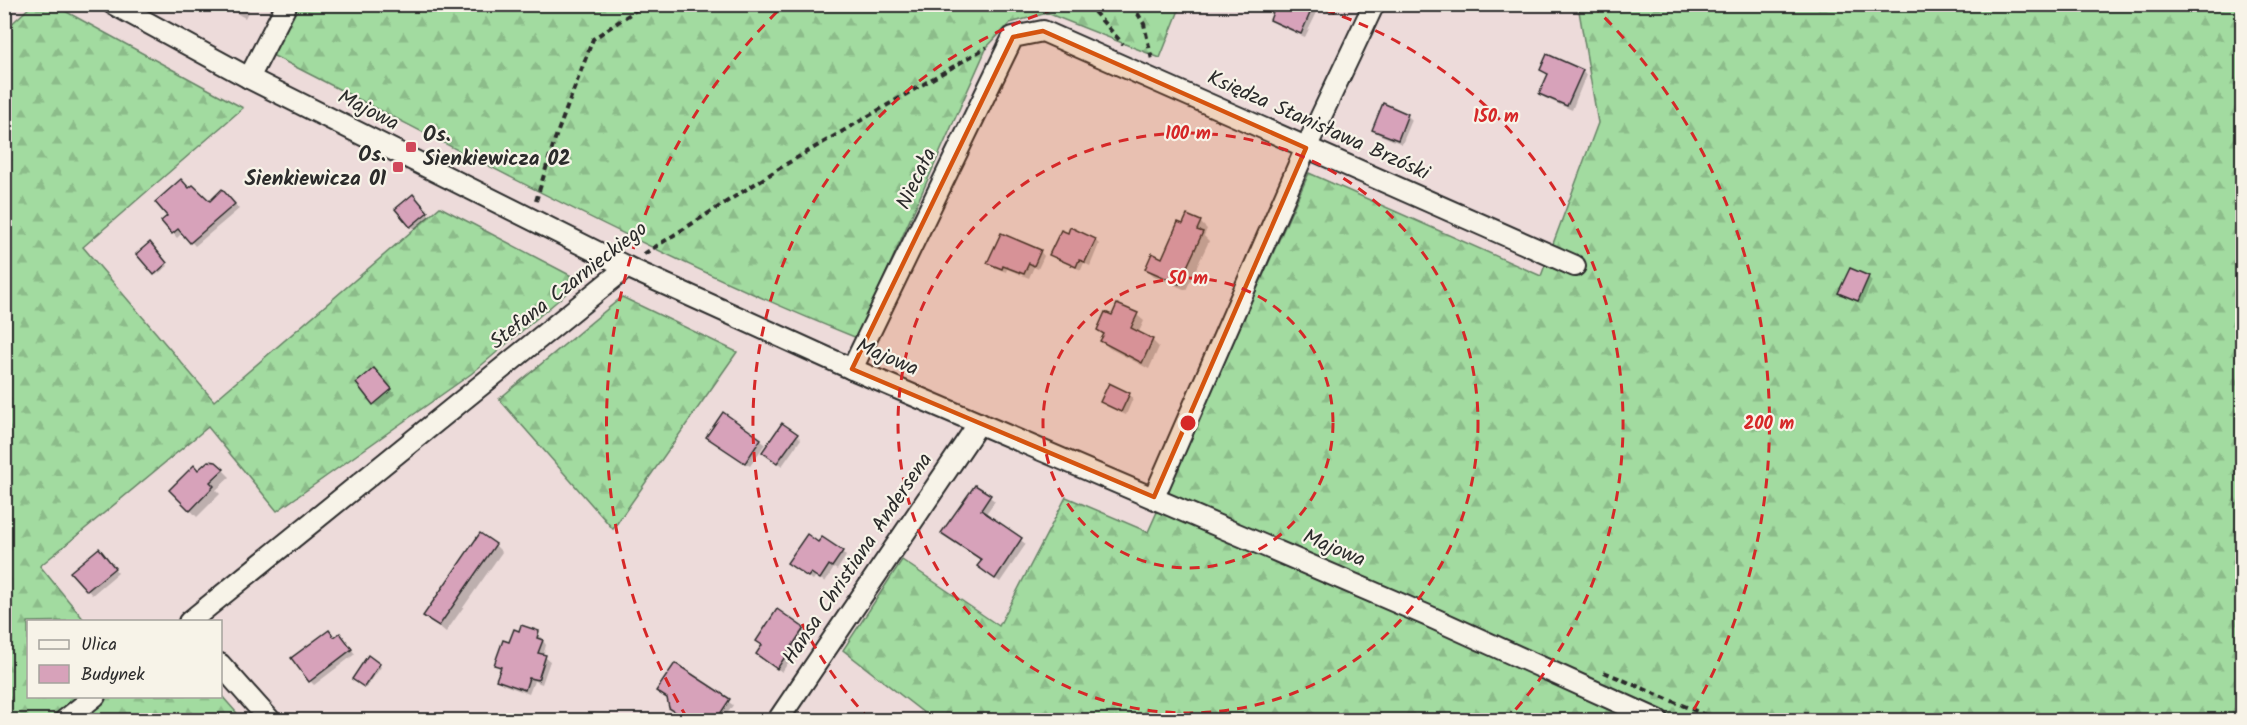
<svg xmlns="http://www.w3.org/2000/svg" width="2247" height="725" font-family="Kalam,sans-serif">
  <style>
    .forest { fill: url(#forest-firs); stroke: #668366; stroke-width: 1.5 }
    .shadow { fill: #0003 }
    .building { fill: #d7a2ba; stroke: #2b2b2b; stroke-width: 1.5 }
    .lines { fill: none; stroke-linecap: round; stroke-linejoin: round }
    .minor-casing { stroke: #2b2b2b; stroke-width: 24 }
    .path { stroke: #2b2b2b; stroke-width: 4; stroke-dasharray: 6 4.5; stroke-linecap: butt }
    .minor { stroke: #f7f3e8; stroke-width: 20 }
    .marked { fill: #d5540f; fill-opacity: 0.2; stroke: #d5540f; stroke-width: 4.5; stroke-linejoin: round }
    .ring { fill: none; stroke: #d62828; stroke-width: 3; stroke-dasharray: 10 8 }
    .poi-dot { fill: #d1495b; stroke: #f7f3e8; stroke-width: 2 }
    .labels { text-anchor: middle; dominant-baseline: central; stroke-width: 4.5; stroke-linejoin: round; paint-order: stroke }
    .street-label { font-size: 21px; fill: #2b2b2b; stroke: #f7f3e8 }
    .poi-label { font-size: 21px; font-weight: bold; fill: #2b2b2b; stroke: #f7f3e8; text-anchor: start }
    .centre { fill: #d62828; stroke: #f7f3e8; stroke-width: 3 }
    .ring-label { font-size: 18px; text-anchor: middle; font-weight: bold; fill: #d62828; stroke: #f7f3e8; stroke-width: 4.5; stroke-linejoin: round; paint-order: stroke }
  </style>
  <defs>
    <pattern id="forest-firs" width="22" height="20" patternUnits="userSpaceOnUse" patternTransform="scale(1.5)"><rect width="22" height="20" fill="#a2dba0"/><path d="M5 1l3.5 6h-7zM16 11l3.5 6h-7z" fill="#8cbc8a"/></pattern>
  </defs>
  <rect width="100%" height="100%" fill="#eddbda"/>
  <filter id="ink" filterUnits="userSpaceOnUse"><feTurbulence type="fractalNoise" baseFrequency=".0167" numOctaves="2"/><feDisplacementMap in="SourceGraphic" scale="12" xChannelSelector="R" yChannelSelector="G"/><feConvolveMatrix kernelMatrix="1 2 1 2 8 2 1 2 1" color-interpolation-filters="sRGB"/></filter>
  <g filter="url(#ink)">
    <g class="forest">
      <polygon points="32,5 54,5 243,108 83,247 214,401 440,207 581,281 471,374 277,511 208,427 40,566 85,621 28,622 28,696 221,695 243,720 5,720 4,31"/>
      <path d="M 295,5 L 1181,5 L 1160,58 L 1047,13 L 1010,23 L 987,47 L 857,338 C 655,257 464,152 270,54 Z"/>
      <polygon points="1578,5 2242,5 2242,720 933,720 843,650 902,560 999,626 1066,497 1148,532 1309,173 1541,276 1598,123"/>
      <polygon points="622,297 737,352 613,529 499,399"/>
    </g>
    <g class="shadow">
      <polygon points="220,4 252,4 245,18"/>
      <polygon points="1282,4 1321,4 1305,37 1276,24 1271,19"/>
      <polygon points="1542,70 1582,71 1586,75 1572,110 1545,98 1541,94 1549,75"/>
      <polygon points="1407,115 1412,120 1402,144 1378,134 1373,129"/>
      <polygon points="190,190 210,203 227,195 239,209 195,246 183,232 177,238 173,233"/>
      <polygon points="417,200 431,217 416,230 411,226"/>
      <polygon points="1200,222 1207,229 1204,236 1209,241 1186,290 1154,276 1147,269 1163,260 1184,226"/>
      <polygon points="1095,240 1099,244 1090,266 1084,263 1081,270 1056,259 1051,254"/>
      <polygon points="150,244 168,266 156,275 138,254"/>
      <polygon points="1040,251 1044,256 1038,269 1034,267 1029,278 1007,269 1006,272 993,267 989,262"/>
      <polygon points="1868,277 1872,281 1862,304 1845,297 1840,292"/>
      <polygon points="1137,315 1144,321 1138,334 1152,340 1159,347 1149,369 1109,348 1102,341 1104,336 1099,330"/>
      <polygon points="378,374 395,394 379,408 374,404"/>
      <polygon points="1129,394 1133,398 1126,415 1106,406 1102,402"/>
      <polygon points="797,435 801,439 782,466 768,456"/>
      <polygon points="760,440 765,444 750,466 713,441"/>
      <polygon points="223,470 230,477 216,490 220,494 197,517 171,490 198,472"/>
      <polygon points="976,487 995,501 985,515 1026,544 1000,582 984,571 983,561 943,533"/>
      <polygon points="819,544 842,552 846,556 837,570 834,568 825,582 816,576 813,580 794,567"/>
      <polygon points="495,545 502,552 446,632 425,615"/>
      <polygon points="103,555 118,573 92,595 72,572"/>
      <polygon points="803,629 808,633 782,672 757,654 763,646 758,641"/>
      <polygon points="538,633 546,645 543,656 550,661 542,684 534,681 529,694 502,684 498,680 501,670 496,665 510,644"/>
      <polygon points="334,639 344,639 355,654 314,685 310,681"/>
      <polygon points="379,665 381,667 366,688 355,680"/>
      <polygon points="675,665 733,705 723,720 688,720 670,707 669,699"/>
    </g>
    <g class="building">
      <polygon points="1276,4 1314,4 1301,34 1270,20"/>
      <polygon points="1547,54 1583,70 1567,106 1539,94 1548,74 1540,70"/>
      <polygon points="1383,103 1408,114 1398,140 1372,130"/>
      <polygon points="181,179 189,188 193,185 210,201 222,189 235,204 190,243 178,229 172,234 161,221 167,216 155,202"/>
      <polygon points="413,194 428,212 410,227 395,209"/>
      <polygon points="1187,215 1201,221 1197,230 1203,232 1179,284 1145,269 1152,253 1162,258 1178,222 1183,224"/>
      <polygon points="1070,227 1096,239 1085,262 1079,260 1076,267 1049,255 1061,230 1068,233"/>
      <polygon points="1001,233 1041,250 1034,266 1029,263 1024,274 1003,266 1002,269 987,263"/>
      <polygon points="150,242 167,263 154,275 136,254"/>
      <polygon points="1850,268 1869,276 1858,301 1838,293"/>
      <polygon points="1117,304 1138,313 1131,328 1153,339 1142,363 1100,341 1104,334 1097,330 1105,312 1112,315"/>
      <polygon points="374,368 392,389 373,405 356,383"/>
      <polygon points="1109,383 1130,393 1121,412 1100,402"/>
      <polygon points="723,412 761,439 745,463 706,437"/>
      <polygon points="782,423 798,434 777,463 762,452"/>
      <polygon points="208,461 216,462 224,469 210,482 214,486 190,511 169,490 194,465 198,470"/>
      <polygon points="975,485 991,495 981,510 1022,538 995,579 977,566 982,560 941,533"/>
      <polygon points="480,533 496,544 439,626 423,616"/>
      <polygon points="807,534 818,542 822,537 843,551 832,567 829,565 820,579 811,573 808,577 787,563"/>
      <polygon points="99,548 115,568 87,591 70,572"/>
      <polygon points="777,609 804,628 777,669 756,654 762,645 756,641"/>
      <polygon points="521,625 539,631 537,638 543,640 538,653 546,655 538,680 529,678 525,690 496,680 501,667 494,665 503,640 509,642 514,629 519,631"/>
      <polygon points="329,630 334,637 340,633 352,649 309,682 291,658"/>
      <polygon points="368,655 380,664 364,687 352,679"/>
      <polygon points="675,663 730,699 716,720 688,720 669,708 667,698 656,691"/>
    </g>
    <g class="lines">
      <defs>
        <g id="minor">
          <polyline points="113,4 249,78 627,267 852,369 1426,615 1658,720"/>
          <polyline points="249,78 287,4"/>
          <polyline points="852,369 1013,37 1043,31 1575,266"/>
          <polyline points="1154,497 1306,148 1374,4"/>
          <polyline points="189,622 627,267"/>
          <polyline points="220,664 270,720"/>
          <polyline points="65,720 95,696"/>
          <polyline points="778,720 979,423"/>
        </g>
      </defs>
      <use href="#minor" class="minor-casing"/>
      <g class="path">
        <polyline points="1087,4 1123,44"/>
        <polyline points="1132,4 1144,24 1152,60"/>
        <polyline points="536,201 555,139 593,39 645,4"/>
        <polyline points="644,254 788,163 987,47"/>
        <polyline points="1604,672 1717,720"/>
      </g>
      <use href="#minor" class="minor"/>
    </g>
  </g>
  <path class="marked" d="M 1043,31 L 1306,148 L 1154,497 L 852,369 L 1013,37 Z"/>
  <g class="ring">
    <circle cx="1188" cy="423" r="145"/>
    <circle cx="1188" cy="423" r="290"/>
    <path d="M870 720A435 435 0 0 1 1068 5M1308 5A435 435 0 0 1 1506 720"/>
    <path d="M687 718A581 581 0 0 1 784 5M1592 5A581 581 0 0 1 1689 718"/>
  </g>
  <g class="poi-dot">
    <rect x="405" y="141" width="12" height="12" rx="3"/>
    <rect x="392" y="161" width="12" height="12" rx="3"/>
  </g>
  <g class="labels">
    <g class="street-label">
      <text transform="translate(368 111) rotate(27)">Majowa</text>
      <text transform="translate(1318 126) rotate(24)">Księdza Stanisława Brzóski</text>
      <text transform="translate(917 179) rotate(-64)">Niecała</text>
      <text transform="translate(569 286) rotate(-38)">Stefana Czarnieckiego</text>
      <text transform="translate(887 358) rotate(23)">Majowa</text>
      <text transform="translate(1334 549) rotate(23)">Majowa</text>
      <text transform="translate(858 559) rotate(-56)">Hansa Christiana Andersena</text>
    </g>
    <g class="poi-label">
      <text x="423" y="135">Os.<tspan x="423" dy="24">Sienkiewicza 02</tspan></text>
      <text x="386" y="155" text-anchor="end">Os.<tspan x="386" dy="24">Sienkiewicza 01</tspan></text>
    </g>
  </g>
  <circle cx="1188" cy="423" r="9" class="centre"/>
  <g class="ring-label">
    <text x="1496" y="122">150 m</text>
    <text x="1188" y="139">100 m</text>
    <text x="1188" y="284">50 m</text>
    <text x="1769" y="429">200 m</text>
  </g>
  <rect width="2247" height="725" fill="none" stroke="#f7f3e8" stroke-width="24"/>
  <rect x="12" y="12" width="2223" height="701" fill="none" stroke="#2b2b2b" stroke-width="2" filter="url(#ink)"/>
  <rect x="27" y="620" width="195" height="78" fill="#f7f3e8" stroke="#a5a39c" stroke-width="1.5"/>
  <rect x="39" y="640" width="30" height="9" fill="#f7f3e8" stroke="#a5a39c" stroke-width="1.5"/>
  <text x="81" y="650" font-size="18" fill="#2b2b2b">Ulica</text>
  <rect x="39" y="665" width="30" height="18" fill="#d7a2ba" stroke="#a5a39c" stroke-width="1.5"/>
  <text x="81" y="680" font-size="18" fill="#2b2b2b">Budynek</text>
</svg>
